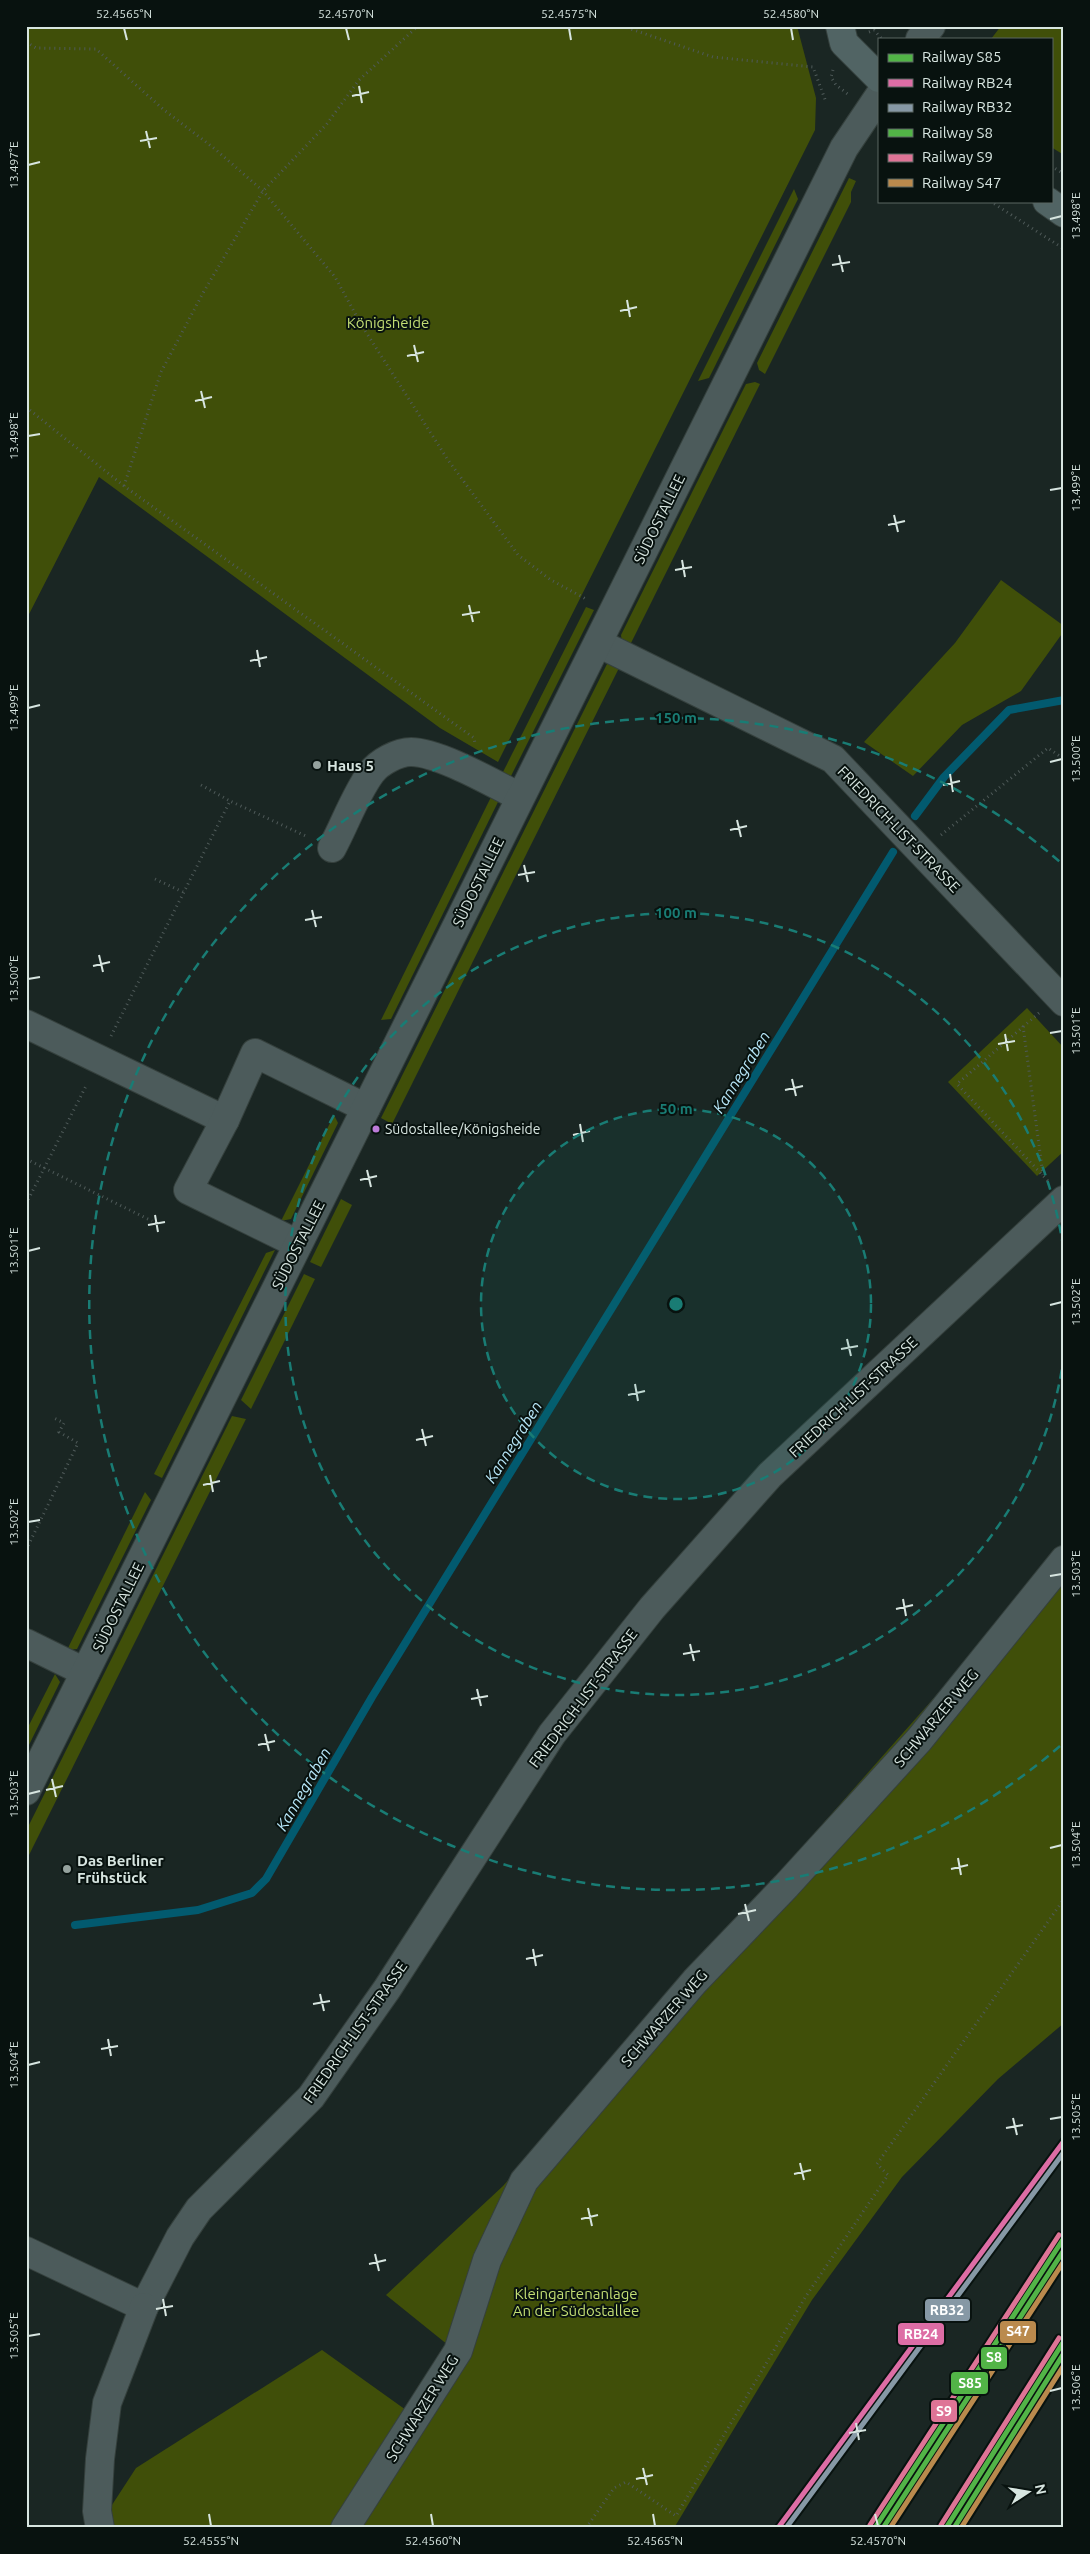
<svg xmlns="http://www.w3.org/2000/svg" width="1090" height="2554" font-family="Ubuntu,sans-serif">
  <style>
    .green { fill: #404f09 }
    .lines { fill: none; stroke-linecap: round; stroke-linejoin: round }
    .stream { stroke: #025a6f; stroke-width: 8 }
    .minor-casing { stroke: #35403d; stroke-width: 30 }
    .major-casing { stroke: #35403d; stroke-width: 30 }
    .path { stroke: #4f5a59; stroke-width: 3; stroke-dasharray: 1 4; stroke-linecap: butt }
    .minor { stroke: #4c5b5b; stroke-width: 28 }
    .major { stroke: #516464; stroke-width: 28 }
    .rail-1-casing { stroke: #08120f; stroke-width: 9 }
    .rail-2-casing { stroke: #08120f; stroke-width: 9 }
    .rail-3-casing { stroke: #08120f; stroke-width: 9 }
    .rail-4-casing { stroke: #08120f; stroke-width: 9 }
    .rail-5-casing { stroke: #08120f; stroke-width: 9 }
    .rail-6-casing { stroke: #08120f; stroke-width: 9 }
    .rail-1 { stroke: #52b447; stroke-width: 5 }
    .rail-2 { stroke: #dd6da5; stroke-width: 5 }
    .rail-3 { stroke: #8698a5; stroke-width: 5 }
    .rail-4 { stroke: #52b447; stroke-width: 5 }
    .rail-5 { stroke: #de7496; stroke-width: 5 }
    .rail-6 { stroke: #ba8a4d; stroke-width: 5 }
    .ticks { fill: none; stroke: #d7e5e0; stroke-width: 2 }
    .ring { fill: none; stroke: #197c74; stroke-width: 2.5; stroke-dasharray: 9 6 }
    .poi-dot { fill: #95a29e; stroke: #08120f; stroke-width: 2 }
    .bus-dot { fill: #bd7bd9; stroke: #08120f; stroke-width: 2 }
    .labels { text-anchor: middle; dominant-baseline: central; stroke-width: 4; stroke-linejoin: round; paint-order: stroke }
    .bus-label { font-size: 14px; fill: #d7e5e0; stroke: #08120f; text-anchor: start }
    .park-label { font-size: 15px; fill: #c3de74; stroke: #08120f }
    .street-label { font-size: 15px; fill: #d7e5e0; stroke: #08120f }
    .poi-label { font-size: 15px; font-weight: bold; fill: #d7e5e0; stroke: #08120f; text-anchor: start }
    .water-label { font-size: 16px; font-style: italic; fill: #b8e7f9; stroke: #08120f }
    .centre { fill: #197c74; stroke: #08120f; stroke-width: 2.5 }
    .ring-label { font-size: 15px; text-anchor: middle; font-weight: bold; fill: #197c74; stroke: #08120f; stroke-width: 4; stroke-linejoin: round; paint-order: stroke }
    .line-badge { stroke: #08120f; stroke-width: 2 }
    .badge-label { font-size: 14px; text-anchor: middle; font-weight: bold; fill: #fff }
    .neatline { fill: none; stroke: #d7e5e0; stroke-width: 2 }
    .ticks-label { font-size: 12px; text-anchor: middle; fill: #d7e5e0 }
  </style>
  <rect width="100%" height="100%" fill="#1a2623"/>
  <g class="green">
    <polygon points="26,26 797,26 816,98 815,130 498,762 440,728 99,477 26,620"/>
    <polygon points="1001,26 1064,26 1064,155 1051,147 1051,39 991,39"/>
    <polygon points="849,178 856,181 851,192 851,202 765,374 759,370 757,363"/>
    <polygon points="794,189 798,199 709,378 698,381"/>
    <polygon points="755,382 760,384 629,647 622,643 621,635 746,384"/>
    <polygon points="1001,580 1064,626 1064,631 1021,691 962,725 913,776 864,742 955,643"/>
    <polygon points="586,607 594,610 511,776 500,778"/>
    <polygon points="612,663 620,666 392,1124 381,1118 607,664"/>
    <polygon points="493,793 499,800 391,1019 381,1020"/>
    <polygon points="1027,1008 1064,1048 1064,1151 1037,1176 948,1082"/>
    <polygon points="334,1115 338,1123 291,1219 281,1221"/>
    <polygon points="341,1199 352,1205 321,1267 310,1262"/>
    <polygon points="275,1250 162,1478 154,1474 266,1253"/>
    <polygon points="304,1274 315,1279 251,1409 241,1400"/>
    <polygon points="232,1416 246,1419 26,1861 26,1831"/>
    <polygon points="145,1492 151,1500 77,1649 67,1650"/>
    <polygon points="1064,1544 1064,2023 998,2079 902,2177 812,2300 674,2528 97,2528 136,2468 322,2350 406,2410 448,2345 386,2295 503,2186 1023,1597"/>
    <polygon points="55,1674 60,1682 26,1751 26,1731"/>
  </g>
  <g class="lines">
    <g class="stream">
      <polyline points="915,816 944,777 1009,710 1064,700"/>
      <polyline points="75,1925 198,1910 252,1893 266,1879 372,1697 893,852"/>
    </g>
    <defs>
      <g id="minor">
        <polyline points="920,39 931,26"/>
        <polyline points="598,643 833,759 1064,1002"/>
        <path d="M 332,848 C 345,824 355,795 371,773 C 379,762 398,752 411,752 C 439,752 494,784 520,797"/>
        <polyline points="26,1024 225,1120"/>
        <polyline points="298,1244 188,1190 225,1120 255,1053 366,1108"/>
        <polyline points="26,1643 85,1672"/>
        <polyline points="26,1791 844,148 879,96"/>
        <polyline points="26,2251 144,2307 180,2237 199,2209 311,2097 387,1989 552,1734 652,1608 770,1475 1064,1200"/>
        <polyline points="100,2528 97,2511 100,2459 107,2403 144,2307"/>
        <polyline points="345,2528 458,2351 487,2260 524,2181 695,1981 786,1886 919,1740 1064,1560"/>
      </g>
      <g id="major">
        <polyline points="840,26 844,43 879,78"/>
        <polyline points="1047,201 1064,213"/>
      </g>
    </defs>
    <use href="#minor" class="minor-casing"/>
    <use href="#major" class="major-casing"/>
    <g class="path">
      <polyline points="622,26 713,57 813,67 826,102"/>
      <polyline points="869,32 874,30 882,39"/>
      <polyline points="26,42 36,48 96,49 164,110 215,149 263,191 335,277 362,326 448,460 518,555 551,580 586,599"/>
      <polyline points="833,70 831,77 836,85 849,95"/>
      <polyline points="1051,166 1064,174"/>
      <polyline points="990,201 1064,249"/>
      <polyline points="26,407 124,486 474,738 475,743"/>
      <polyline points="124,486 161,372 203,293 263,191 326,125 359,80 418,26"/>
      <polyline points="201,785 230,801"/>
      <polyline points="941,835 1048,748 1064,759"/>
      <polyline points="155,879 183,892"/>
      <polyline points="1039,1013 957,1084 1048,1181"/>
      <polyline points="1023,1026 1043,1175"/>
      <polyline points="111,1036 230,801 308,837"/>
      <polyline points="26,1159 152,1221"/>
      <polyline points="26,1204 87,1084"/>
      <polyline points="26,1550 78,1443 59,1432 64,1423 54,1418"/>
      <polyline points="586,2528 614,2488 626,2482 676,2516 806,2296 888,2175 877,2164 1064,1899"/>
    </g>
    <use href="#minor" class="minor"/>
    <use href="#major" class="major"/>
    <defs>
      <g id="rail-1">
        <polyline points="875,2528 1064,2238"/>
        <polyline points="946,2528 1064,2341"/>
      </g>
      <polyline id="rail-2" points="778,2528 1064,2141"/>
      <polyline id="rail-3" points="786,2528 1064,2152"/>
      <g id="rail-4">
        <polyline points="883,2528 1064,2250"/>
        <polyline points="954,2528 1064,2353"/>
      </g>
      <g id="rail-5">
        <polyline points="870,2525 1059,2235"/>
        <polyline points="941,2525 1059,2338"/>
      </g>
      <g id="rail-6">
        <polyline points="890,2528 1064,2261"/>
        <polyline points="961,2528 1064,2365"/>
      </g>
    </defs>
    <use href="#rail-1" class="rail-1-casing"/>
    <use href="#rail-2" class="rail-2-casing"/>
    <use href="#rail-3" class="rail-3-casing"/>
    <use href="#rail-4" class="rail-4-casing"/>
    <use href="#rail-5" class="rail-5-casing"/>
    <use href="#rail-6" class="rail-6-casing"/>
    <use href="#rail-1" class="rail-1"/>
    <use href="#rail-2" class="rail-2"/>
    <use href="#rail-3" class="rail-3"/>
    <use href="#rail-4" class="rail-4"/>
    <use href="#rail-5" class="rail-5"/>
    <use href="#rail-6" class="rail-6"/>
  </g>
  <path class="ticks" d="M 124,28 L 127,40M 346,28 L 349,40M 569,28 L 571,40M 791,28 L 793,40M 359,86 L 362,103M 352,96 L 369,92M 146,131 L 150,148M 140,141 L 157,138M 28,165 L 40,162M 1050,219 L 1062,216M 839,255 L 843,272M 832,265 L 850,262M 627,300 L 630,317M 620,311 L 637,307M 414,345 L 418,362M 407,356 L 424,352M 201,391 L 205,408M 195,401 L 212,397M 28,436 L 40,434M 1050,490 L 1062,488M 894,515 L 898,532M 888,525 L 905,521M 682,560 L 685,577M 675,570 L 692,567M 469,605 L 473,622M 462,615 L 480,612M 257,650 L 260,667M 250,661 L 267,657M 28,708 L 40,705M 1050,762 L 1062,759M 950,774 L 953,792M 943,785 L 960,781M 737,820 L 741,837M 730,830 L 747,826M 524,865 L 528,882M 518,875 L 535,872M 312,910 L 316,927M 305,920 L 322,917M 99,955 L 103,972M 93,966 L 110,962M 28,979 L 40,977M 1050,1033 L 1062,1031M 1005,1034 L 1008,1051M 998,1044 L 1015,1041M 792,1079 L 796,1096M 785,1090 L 803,1086M 580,1124 L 583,1142M 573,1135 L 590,1131M 367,1170 L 371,1187M 360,1180 L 377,1176M 155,1215 L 158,1232M 148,1225 L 165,1222M 28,1251 L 40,1248M 1050,1305 L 1062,1302M 847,1339 L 851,1356M 841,1349 L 858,1346M 635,1384 L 638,1401M 628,1395 L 645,1391M 422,1429 L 426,1446M 416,1440 L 433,1436M 210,1475 L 213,1492M 203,1485 L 220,1481M 28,1522 L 40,1520M 1050,1576 L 1062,1574M 903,1599 L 906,1616M 896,1609 L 913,1605M 690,1644 L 694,1661M 683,1654 L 700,1651M 477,1689 L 481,1706M 471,1699 L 488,1696M 265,1734 L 269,1751M 258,1745 L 275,1741M 52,1779 L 56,1797M 46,1790 L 63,1786M 28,1794 L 40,1791M 1050,1848 L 1062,1845M 958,1858 L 961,1875M 951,1869 L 968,1865M 745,1904 L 749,1921M 738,1914 L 756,1910M 533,1949 L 536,1966M 526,1959 L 543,1955M 320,1994 L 324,2011M 313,2004 L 330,2001M 108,2039 L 111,2056M 101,2049 L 118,2046M 28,2065 L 40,2062M 1013,2118 L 1017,2135M 1050,2119 L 1062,2117M 1006,2128 L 1023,2125M 800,2163 L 804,2180M 794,2174 L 811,2170M 588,2208 L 592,2226M 581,2219 L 598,2215M 375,2254 L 379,2271M 369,2264 L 386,2260M 163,2299 L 166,2316M 156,2309 L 173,2306M 28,2336 L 40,2334M 1050,2391 L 1062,2388M 856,2423 L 859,2440M 849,2433 L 866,2430M 643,2468 L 647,2485M 636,2479 L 653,2475M 209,2514 L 211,2526M 431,2514 L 433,2526M 653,2514 L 655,2526M 875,2514 L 878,2526"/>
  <circle cx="676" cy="1304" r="195" fill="#197c74" fill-opacity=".12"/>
  <g class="ring">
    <circle cx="676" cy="1304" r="195"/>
    <path d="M1064 1355A391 391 0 1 1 1064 1253"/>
    <path d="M1060 1746A586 586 0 1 1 1060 862"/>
  </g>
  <g class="poi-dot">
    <circle cx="317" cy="765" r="5"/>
    <circle cx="67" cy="1869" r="5"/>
  </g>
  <circle class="bus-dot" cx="376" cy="1129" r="4.5"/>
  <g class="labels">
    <g class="bus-label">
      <text x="385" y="1129">Südostallee/Königsheide</text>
    </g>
    <g class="park-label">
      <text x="388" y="322">Königsheide</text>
      <text x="576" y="2293">Kleingartenanlage<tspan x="576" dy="17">An der Südostallee</tspan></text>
    </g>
    <g class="street-label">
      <text transform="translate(659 519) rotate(-64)">SÜDOSTALLEE</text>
      <text transform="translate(899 829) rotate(46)">FRIEDRICH-LIST-STRASSE</text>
      <text transform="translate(478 882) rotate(-64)">SÜDOSTALLEE</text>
      <text transform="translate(298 1245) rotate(-63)">SÜDOSTALLEE</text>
      <text transform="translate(853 1397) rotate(-43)">FRIEDRICH-LIST-STRASSE</text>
      <text transform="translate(118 1607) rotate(-64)">SÜDOSTALLEE</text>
      <text transform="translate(583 1698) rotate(-53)">FRIEDRICH-LIST-STRASSE</text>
      <text transform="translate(936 1718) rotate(-50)">SCHWARZER WEG</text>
      <text transform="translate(664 2018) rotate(-49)">SCHWARZER WEG</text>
      <text transform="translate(355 2032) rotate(-55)">FRIEDRICH-LIST-STRASSE</text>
      <text transform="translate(422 2408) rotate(-58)">SCHWARZER WEG</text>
    </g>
    <g class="poi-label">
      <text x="327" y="765">Haus 5</text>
      <text x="77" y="1860">Das Berliner<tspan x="77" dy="17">Frühstück</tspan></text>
    </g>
    <g class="water-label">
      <text transform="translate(741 1072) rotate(-58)">Kannegraben</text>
      <text transform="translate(513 1442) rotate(-58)">Kannegraben</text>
      <text transform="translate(303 1789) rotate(-60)">Kannegraben</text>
    </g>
  </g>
  <circle cx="676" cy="1304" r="8" class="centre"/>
  <g class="ring-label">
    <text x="676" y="723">150 m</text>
    <text x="676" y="918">100 m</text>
    <text x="676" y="1114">50 m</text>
  </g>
  <g class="line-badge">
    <rect x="924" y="2298" width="47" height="24" rx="5" fill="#8698a5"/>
    <rect x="999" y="2320" width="38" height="24" rx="5" fill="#ba8a4d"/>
    <rect x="897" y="2322" width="48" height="24" rx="5" fill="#dd6da5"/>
    <rect x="980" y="2346" width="28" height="24" rx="5" fill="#52b447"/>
    <rect x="950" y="2371" width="39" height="24" rx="5" fill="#52b447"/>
    <rect x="930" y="2399" width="28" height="24" rx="5" fill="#de7496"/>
  </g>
  <g class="badge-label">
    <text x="947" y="2315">RB32</text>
    <text x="1018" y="2336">S47</text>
    <text x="921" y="2339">RB24</text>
    <text x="994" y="2362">S8</text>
    <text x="970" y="2388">S85</text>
    <text x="944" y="2416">S9</text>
  </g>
  <rect width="1090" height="2554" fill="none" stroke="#08120f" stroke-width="55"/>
  <rect x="878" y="38" width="175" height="165" fill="#08120f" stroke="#5b6663"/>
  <rect x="888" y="54" width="25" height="8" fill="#52b447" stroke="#5b6663"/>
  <text x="922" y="62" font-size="15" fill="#d7e5e0">Railway S85</text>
  <rect x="888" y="79" width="25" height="8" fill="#dd6da5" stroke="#5b6663"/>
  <text x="922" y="88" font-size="15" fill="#d7e5e0">Railway RB24</text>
  <rect x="888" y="104" width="25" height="8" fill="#8698a5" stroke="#5b6663"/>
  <text x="922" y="112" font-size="15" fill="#d7e5e0">Railway RB32</text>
  <rect x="888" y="129" width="25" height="8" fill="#52b447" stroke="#5b6663"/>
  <text x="922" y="138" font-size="15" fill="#d7e5e0">Railway S8</text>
  <rect x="888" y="154" width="25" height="8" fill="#de7496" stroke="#5b6663"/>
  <text x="922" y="162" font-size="15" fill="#d7e5e0">Railway S9</text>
  <rect x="888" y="179" width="25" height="8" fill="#ba8a4d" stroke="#5b6663"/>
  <text x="922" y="188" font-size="15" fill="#d7e5e0">Railway S47</text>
  <g transform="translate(1028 2492) rotate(78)" stroke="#08120f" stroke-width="4" paint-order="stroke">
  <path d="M0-4L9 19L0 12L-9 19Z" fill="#d7e5e0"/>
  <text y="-8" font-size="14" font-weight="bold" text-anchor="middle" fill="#d7e5e0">N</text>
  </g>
  <rect x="28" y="28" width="1034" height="2498" class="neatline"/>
  <g class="ticks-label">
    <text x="124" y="18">52.4565°N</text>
    <text x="346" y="18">52.4570°N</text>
    <text x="569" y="18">52.4575°N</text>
    <text x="791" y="18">52.4580°N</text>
    <text transform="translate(14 165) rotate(-90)" y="4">13.497°E</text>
    <text transform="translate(1076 216) rotate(-90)" y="4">13.498°E</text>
    <text transform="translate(14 436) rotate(-90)" y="4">13.498°E</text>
    <text transform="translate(1076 488) rotate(-90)" y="4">13.499°E</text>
    <text transform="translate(14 708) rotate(-90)" y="4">13.499°E</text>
    <text transform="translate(1076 759) rotate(-90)" y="4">13.500°E</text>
    <text transform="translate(14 979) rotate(-90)" y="4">13.500°E</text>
    <text transform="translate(1076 1031) rotate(-90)" y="4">13.501°E</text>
    <text transform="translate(14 1251) rotate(-90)" y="4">13.501°E</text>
    <text transform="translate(1076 1302) rotate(-90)" y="4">13.502°E</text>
    <text transform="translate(14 1522) rotate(-90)" y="4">13.502°E</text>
    <text transform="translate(1076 1574) rotate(-90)" y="4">13.503°E</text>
    <text transform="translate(14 1794) rotate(-90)" y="4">13.503°E</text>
    <text transform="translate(1076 1845) rotate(-90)" y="4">13.504°E</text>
    <text transform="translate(14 2065) rotate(-90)" y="4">13.504°E</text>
    <text transform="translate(1076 2117) rotate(-90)" y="4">13.505°E</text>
    <text transform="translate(14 2336) rotate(-90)" y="4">13.505°E</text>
    <text transform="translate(1076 2388) rotate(-90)" y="4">13.506°E</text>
    <text x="211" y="2545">52.4555°N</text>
    <text x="433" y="2545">52.4560°N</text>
    <text x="655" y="2545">52.4565°N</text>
    <text x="878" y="2545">52.4570°N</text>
  </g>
</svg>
